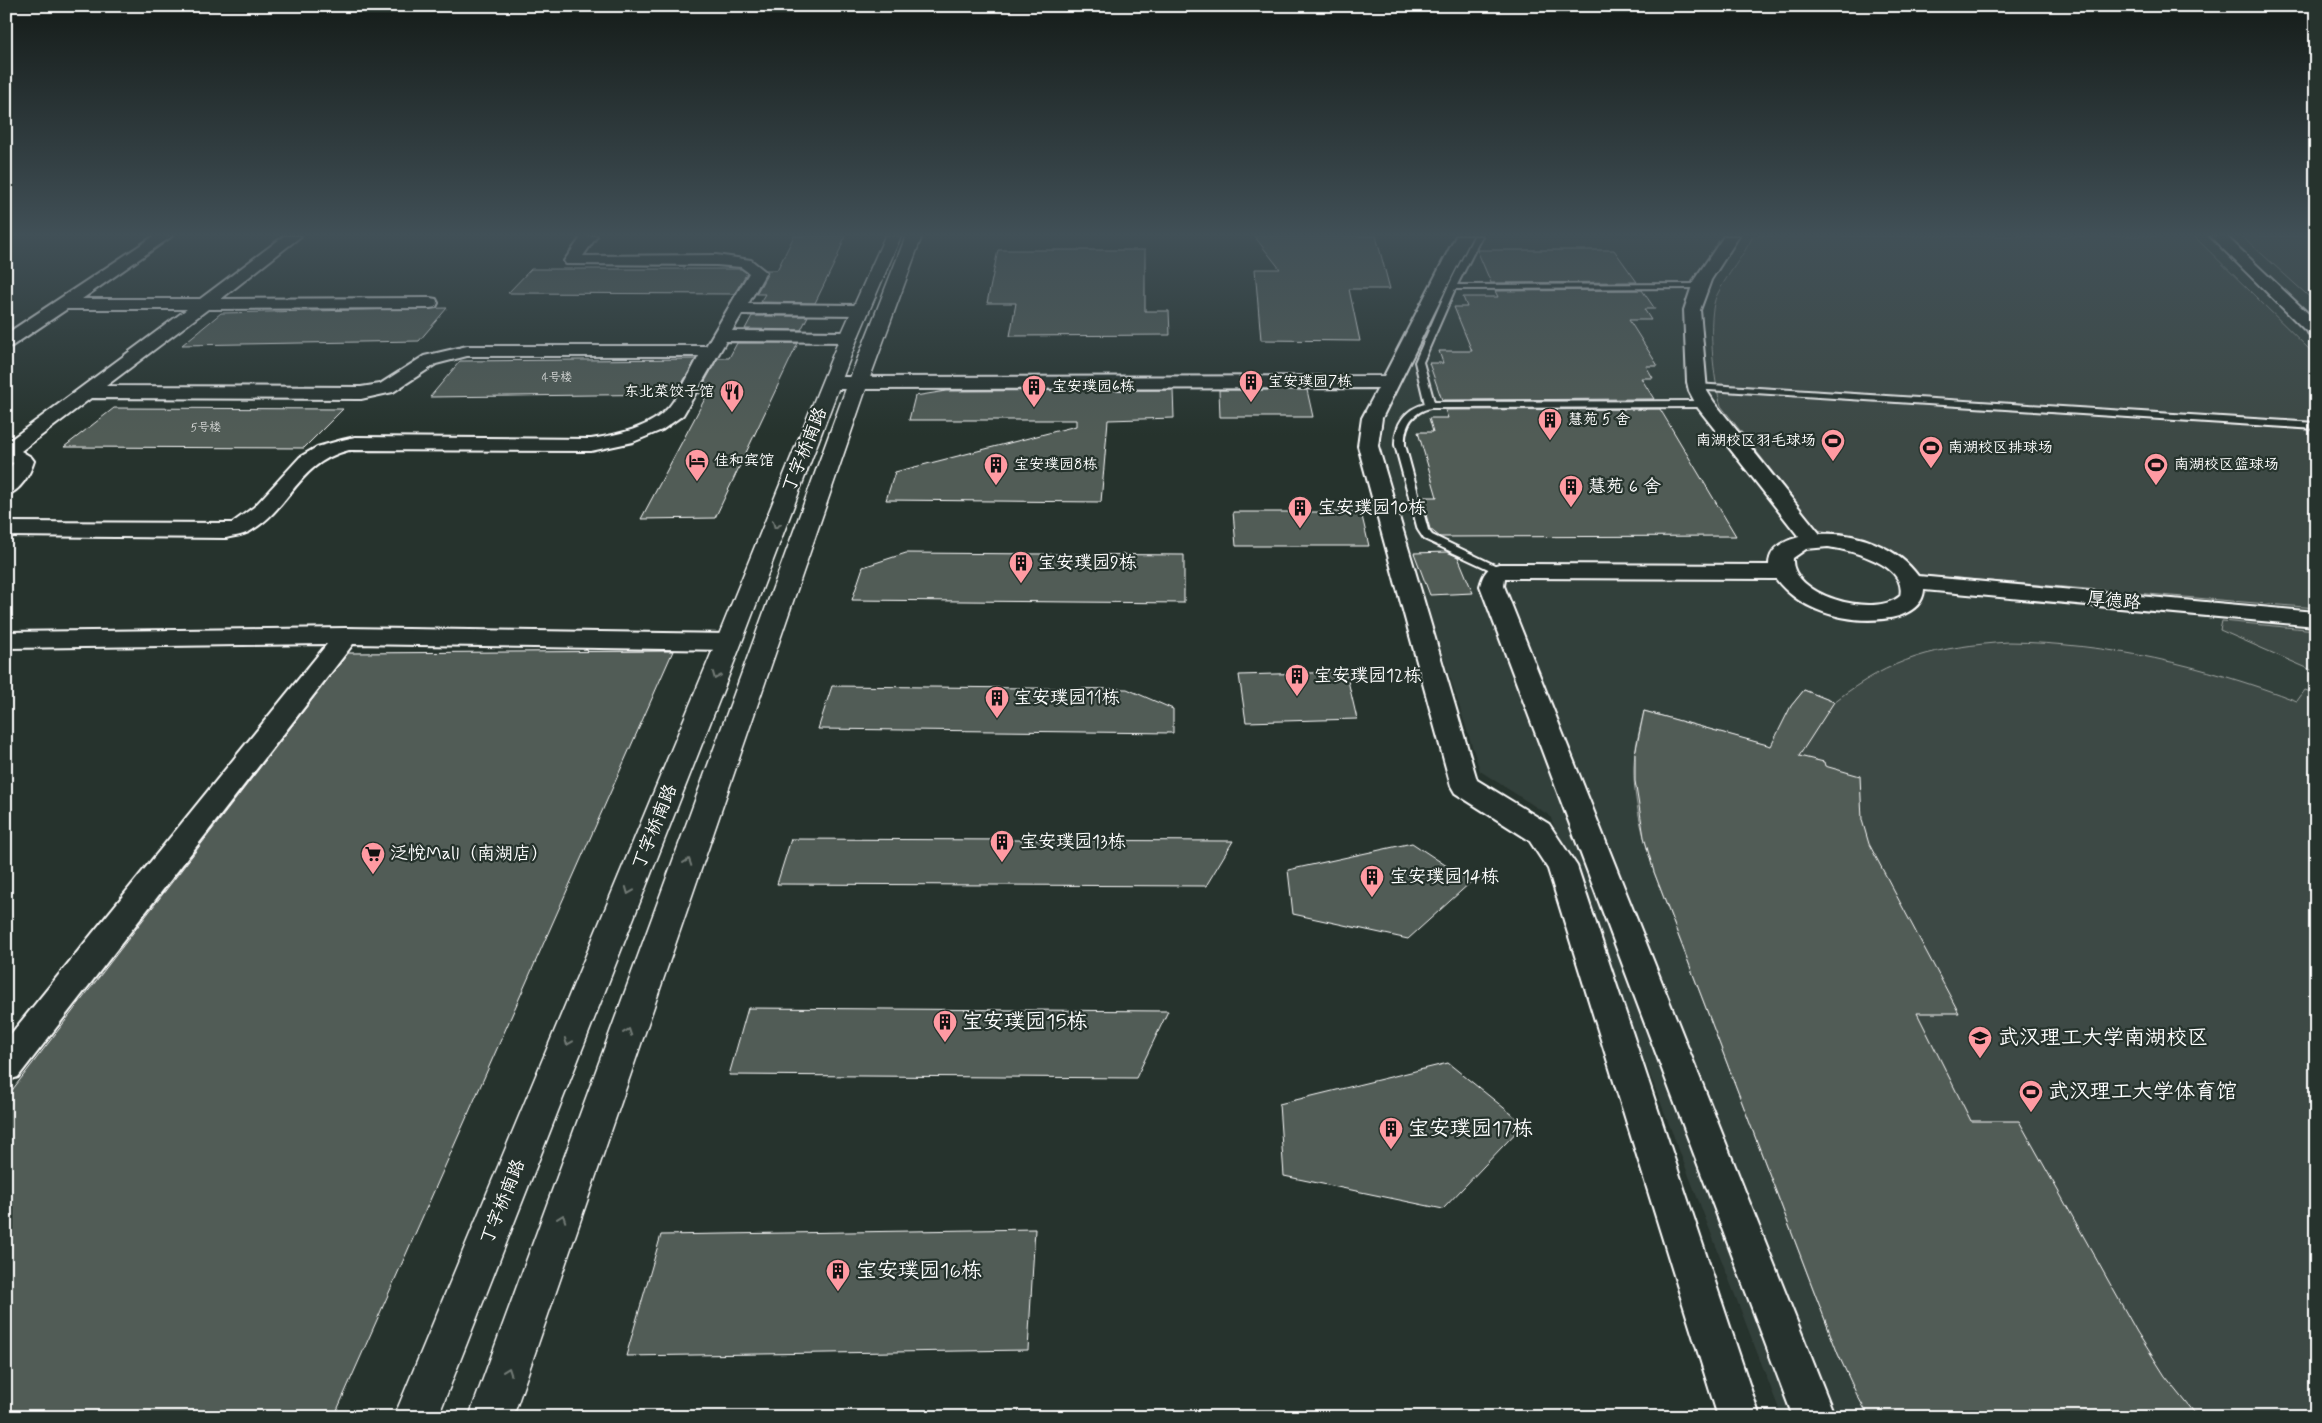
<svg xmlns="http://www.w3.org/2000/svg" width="2322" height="1423" font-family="Mynerve,'LXGW WenKai TC',sans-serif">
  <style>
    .built { fill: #333f3a }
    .green { fill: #3e4944; stroke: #9ea4a2 }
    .building { fill: #515c57; stroke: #fff }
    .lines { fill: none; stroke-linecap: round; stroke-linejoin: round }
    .lane-casing { stroke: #fff; stroke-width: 4 }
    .street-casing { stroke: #fff; stroke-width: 4 }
    .secondary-casing { stroke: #fff; stroke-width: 3 }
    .lane { fill: #26332d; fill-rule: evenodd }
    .street { fill: #26332d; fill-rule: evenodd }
    .secondary { fill: #26332d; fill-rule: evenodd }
    .oneway { stroke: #727a76 }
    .labels { text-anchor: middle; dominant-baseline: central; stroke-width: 4.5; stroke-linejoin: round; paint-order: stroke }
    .far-number-label { font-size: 12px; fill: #d4d6d5 }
    .far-poi-label { font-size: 15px; fill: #fff; stroke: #26332d; text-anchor: start }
    .street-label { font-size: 18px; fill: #fff; stroke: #26332d }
    .poi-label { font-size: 18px; fill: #fff; stroke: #26332d; text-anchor: start }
    .near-poi-label { font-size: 21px; fill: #fff; stroke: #26332d; text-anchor: start }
  </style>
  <rect width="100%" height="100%" fill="#26332d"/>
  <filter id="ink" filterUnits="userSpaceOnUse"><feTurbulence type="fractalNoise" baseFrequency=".02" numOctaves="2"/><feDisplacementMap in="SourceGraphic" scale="10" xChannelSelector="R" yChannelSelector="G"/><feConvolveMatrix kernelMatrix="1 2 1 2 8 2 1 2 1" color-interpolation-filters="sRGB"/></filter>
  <g filter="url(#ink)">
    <polygon class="built" points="1468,236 2316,236 2316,1417 1782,1417 1550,816 1480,771 1381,463 1381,445 1386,409"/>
    <g class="green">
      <path d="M 1753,236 L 2194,236 L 2316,356 L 2316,608 L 1919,575 C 1890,548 1856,537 1818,530 L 1721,406 C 1714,383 1706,316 1717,295 C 1727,274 1743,257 1753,236 Z"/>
      <polygon points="2242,236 2316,236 2316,303"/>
      <polygon points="2222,621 2316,630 2316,672 2220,630"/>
      <path d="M 2008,642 C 2108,643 2203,665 2297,701 L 2305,690 L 2316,694 L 2316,1417 L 1869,1417 L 1838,1354 L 1654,872 C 1643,834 1630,793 1635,753 C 1637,739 1641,725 1644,711 L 1773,747 L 1791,706 L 1804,690 L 1834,702 C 1892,657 1936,647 2008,642 Z"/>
    </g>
    <g class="building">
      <polygon points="794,236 845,236 837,258 815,303 760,302 765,294 756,294 768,273 766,270 777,270"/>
      <polygon points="1254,236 1376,236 1390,289 1349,289 1360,341 1261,340 1255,269 1280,269"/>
      <polygon points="998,250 1145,250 1145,311 1169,311 1170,335 1010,336 1016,303 987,303"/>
      <polygon points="1477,250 1614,250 1637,282 1491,283"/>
      <polygon points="531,269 741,269 747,273 734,294 508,293"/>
      <polygon points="1642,290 1655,309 1644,309 1651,320 1629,320 1658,366 1646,366 1653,378 1641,378 1654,399 1442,400 1429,363 1443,363 1439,351 1472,351 1454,307 1467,307 1463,297 1498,297 1495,291"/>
      <polygon points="447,308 419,341 182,345 221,313"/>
      <polygon points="752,316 808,316 801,330 745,329"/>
      <polygon points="737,343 798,343 715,518 641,519 708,393 698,394 718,358 729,358"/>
      <polygon points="696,359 676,394 430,397 460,361"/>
      <polygon points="1173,390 1174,418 1108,420 1101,502 886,500 895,472 1076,426 1076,420 909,420 915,396 946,391"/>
      <polygon points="1219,390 1307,390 1313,417 1220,417"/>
      <polygon points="114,408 343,409 304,448 64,447"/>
      <polygon points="1660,409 1736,536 1440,537 1430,529 1421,497 1437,497 1418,432 1433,432 1429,418 1448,418 1445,410"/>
      <polygon points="1233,512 1361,512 1369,546 1236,546"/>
      <polygon points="1447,552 1458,557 1473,593 1430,595 1414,553"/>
      <polygon points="906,553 1184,555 1184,603 852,600 863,567"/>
      <polygon points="673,651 334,1417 6,1417 6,1098 348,653"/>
      <polygon points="1346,672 1357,719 1246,722 1239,675"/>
      <polygon points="832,686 1127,689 1173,709 1173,733 818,729"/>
      <polygon points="1804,690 1834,702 1799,756 1824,762 1825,766 1860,776 1862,820 1869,844 1959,1013 1917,1013 1971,1121 2019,1121 2137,1332 2165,1376 2198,1417 1869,1417 1857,1395 1838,1354 1654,872 1644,837 1635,781 1635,754 1644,711 1771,746 1791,706"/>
      <polygon points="791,839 1233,841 1206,886 777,884"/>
      <polygon points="1412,843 1471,882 1408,939 1293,914 1288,870"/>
      <polygon points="748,1008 1168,1011 1136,1078 729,1075"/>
      <polygon points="1448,1063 1524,1124 1443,1209 1284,1176 1279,1104"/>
      <polygon points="1035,1229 1028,1350 626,1356 661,1235"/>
    </g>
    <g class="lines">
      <defs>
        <g id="lane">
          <path d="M 1474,236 L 1482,236 L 1457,285 L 1699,284 L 1703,286 L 1699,288 L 1455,289 L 1423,362 L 1434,402 L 1705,401 L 1710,404 L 1705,407 L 1430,408 C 1411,413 1404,426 1405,445 L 1428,530 L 1432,535 L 1503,569 L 1504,571 L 1499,574 L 1424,539 L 1418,530 L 1395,445 C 1395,424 1405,409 1425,404 L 1415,362 L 1448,287 Z"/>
          <polygon points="1696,384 2316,423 2316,429 1693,389 1692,387"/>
        </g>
        <g id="street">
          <path d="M 154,236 L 172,236 L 82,299 L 200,299 L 284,236 L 301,236 L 221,299 L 430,298 L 436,299 L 438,303 L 436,307 L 430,308 L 208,309 L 106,386 L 361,387 L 380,384 L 424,356 L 467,346 L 706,346 L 749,273 L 741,267 L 716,265 L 566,264 L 564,261 L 582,236 L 597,236 L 583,256 L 716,255 L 751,260 L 766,272 L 748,304 L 860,305 L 866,306 L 868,310 L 866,314 L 860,315 L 742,314 L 732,331 L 849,332 L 855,333 L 858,337 L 855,341 L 849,342 L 726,341 L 683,415 L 662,430 L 633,442 L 591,451 L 349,450 C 297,463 292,506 252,530 C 245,535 234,536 226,538 L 6,536 L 6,522 L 232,523 L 254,507 L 300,457 L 317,447 L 342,440 L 355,437 L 591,439 C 617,435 651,428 669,407 C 681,392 690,373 699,356 L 467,356 L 436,364 L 393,392 L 361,399 L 91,398 L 21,451 L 31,457 L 34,461 C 30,474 20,492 6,495 L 6,475 L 13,463 L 6,460 L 6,443 L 187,309 L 67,309 L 12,346 L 6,347 L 6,334 Z"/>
          <polygon points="1456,236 1472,236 1382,418 1378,446 1477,780 1549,824 1577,866 1760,1417 1718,1417 1548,869 1529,840 1455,793 1451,786 1358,446 1362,418 1378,388 832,389 825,387 823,383 825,379 832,377 1384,376"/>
          <path d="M 1724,236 L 1739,236 L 1711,280 L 1700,310 L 1707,391 L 1714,402 L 1820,534 C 1855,531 1898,547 1918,576 L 2316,612 L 2316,626 L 1924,590 C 1923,604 1911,612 1899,616 C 1858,627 1802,614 1776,579 L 1505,578 L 1504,586 L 1835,1417 L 1793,1417 L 1480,586 C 1483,574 1487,567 1499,564 L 1769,565 C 1769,548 1784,541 1799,537 L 1698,408 L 1689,391 L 1687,382 L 1684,310 L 1694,280 ZM 1828,547 C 1850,550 1908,564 1900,596 C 1874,619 1789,595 1793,558 L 1806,549 Z"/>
          <polygon points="2210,236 2226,236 2316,321 2316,336 2310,335"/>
          <polygon points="346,628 729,634 738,637 741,642 738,647 729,650 353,644 18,1077 6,1081 6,1040 327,644 6,648 6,632"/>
        </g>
        <g id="secondary">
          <polygon points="885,236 901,236 858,337 742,642 438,1417 394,1417 716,642 840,337"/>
          <polygon points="906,236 922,236 868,383 513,1417 469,1417 848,383"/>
        </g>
      </defs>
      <use href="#lane" class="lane-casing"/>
      <use href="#street" class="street-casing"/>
      <use href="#secondary" class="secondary-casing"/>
      <use href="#lane" class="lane"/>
      <use href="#street" class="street"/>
      <use href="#secondary" class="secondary"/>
    </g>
    <defs><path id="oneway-chevron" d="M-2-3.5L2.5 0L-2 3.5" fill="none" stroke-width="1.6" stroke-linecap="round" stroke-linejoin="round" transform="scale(1.25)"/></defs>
    <g class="oneway">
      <use href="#oneway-chevron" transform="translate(776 525) rotate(112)"/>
      <use href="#oneway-chevron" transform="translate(716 676) rotate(112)"/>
      <use href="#oneway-chevron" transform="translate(688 862) rotate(-70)"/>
      <use href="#oneway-chevron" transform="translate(629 891) rotate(112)"/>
      <use href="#oneway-chevron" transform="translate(628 1032) rotate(-70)"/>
      <use href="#oneway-chevron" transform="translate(568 1042) rotate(112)"/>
      <use href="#oneway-chevron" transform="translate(562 1218) rotate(-70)"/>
      <use href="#oneway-chevron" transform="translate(508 1371) rotate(-70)"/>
    </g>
  </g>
  <linearGradient id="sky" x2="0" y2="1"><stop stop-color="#151c19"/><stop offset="0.54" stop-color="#415057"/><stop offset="1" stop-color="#415057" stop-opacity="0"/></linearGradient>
  <rect width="2322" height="435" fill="url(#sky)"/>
  <defs>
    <symbol id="building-pin" viewBox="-11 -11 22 30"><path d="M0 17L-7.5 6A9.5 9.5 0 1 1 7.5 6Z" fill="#ff9aa2" stroke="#26332d"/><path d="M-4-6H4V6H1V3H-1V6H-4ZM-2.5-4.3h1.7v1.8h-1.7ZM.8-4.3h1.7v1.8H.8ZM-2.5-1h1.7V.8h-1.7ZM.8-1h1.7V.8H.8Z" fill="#111"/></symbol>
    <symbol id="restaurant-pin" viewBox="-11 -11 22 30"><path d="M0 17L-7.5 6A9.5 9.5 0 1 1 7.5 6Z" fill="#ff9aa2" stroke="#26332d"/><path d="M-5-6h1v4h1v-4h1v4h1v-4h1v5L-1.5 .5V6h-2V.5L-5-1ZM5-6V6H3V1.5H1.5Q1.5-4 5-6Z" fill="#111"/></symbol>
    <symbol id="stadium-pin" viewBox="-11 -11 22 30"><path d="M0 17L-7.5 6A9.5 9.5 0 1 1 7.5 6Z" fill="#ff9aa2" stroke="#26332d"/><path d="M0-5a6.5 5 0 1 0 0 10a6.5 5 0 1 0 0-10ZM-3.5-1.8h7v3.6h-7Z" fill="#111"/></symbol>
    <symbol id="hotel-pin" viewBox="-11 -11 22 30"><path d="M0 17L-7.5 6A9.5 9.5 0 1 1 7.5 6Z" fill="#ff9aa2" stroke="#26332d"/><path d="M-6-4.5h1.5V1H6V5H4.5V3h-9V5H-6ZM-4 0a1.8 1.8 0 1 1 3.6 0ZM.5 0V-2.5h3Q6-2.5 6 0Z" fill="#111"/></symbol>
    <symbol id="supermarket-pin" viewBox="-11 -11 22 30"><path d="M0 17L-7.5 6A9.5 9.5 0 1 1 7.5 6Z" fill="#ff9aa2" stroke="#26332d"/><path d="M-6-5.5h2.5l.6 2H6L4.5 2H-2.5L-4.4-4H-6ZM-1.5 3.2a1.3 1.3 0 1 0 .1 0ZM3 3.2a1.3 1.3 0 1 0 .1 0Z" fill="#111"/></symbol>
    <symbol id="university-pin" viewBox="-11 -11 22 30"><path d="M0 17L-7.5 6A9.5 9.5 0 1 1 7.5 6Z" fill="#ff9aa2" stroke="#26332d"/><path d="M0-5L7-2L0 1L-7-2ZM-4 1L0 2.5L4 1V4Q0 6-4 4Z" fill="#111"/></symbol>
  </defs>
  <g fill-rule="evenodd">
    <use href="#building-pin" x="1237" y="368" width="28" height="38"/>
    <use href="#building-pin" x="1020" y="373" width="28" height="38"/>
    <use href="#restaurant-pin" x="718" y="378" width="28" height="38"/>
    <use href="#building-pin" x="1536" y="406" width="28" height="38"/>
    <use href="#stadium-pin" x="1819" y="427" width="28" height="38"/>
    <use href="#stadium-pin" x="1917" y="434" width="28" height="38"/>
    <use href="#hotel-pin" x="683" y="447" width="28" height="38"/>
    <use href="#building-pin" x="982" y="451" width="28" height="38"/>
    <use href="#stadium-pin" x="2142" y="451" width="28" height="38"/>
    <use href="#building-pin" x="1557" y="473" width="28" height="38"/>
    <use href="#building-pin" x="1286" y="494" width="28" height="38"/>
    <use href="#building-pin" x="1007" y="549" width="28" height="38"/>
    <use href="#building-pin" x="1283" y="662" width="28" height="38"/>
    <use href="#building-pin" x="983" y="684" width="28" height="38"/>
    <use href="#building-pin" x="988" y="828" width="28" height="38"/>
    <use href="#supermarket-pin" x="359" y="840" width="28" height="38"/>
    <use href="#building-pin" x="1358" y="863" width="28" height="38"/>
    <use href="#building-pin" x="931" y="1008" width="28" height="38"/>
    <use href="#university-pin" x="1966" y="1024" width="28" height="38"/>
    <use href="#stadium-pin" x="2017" y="1078" width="28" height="38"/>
    <use href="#building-pin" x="1377" y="1115" width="28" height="38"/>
    <use href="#building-pin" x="824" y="1257" width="28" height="38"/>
  </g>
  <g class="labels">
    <g class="far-number-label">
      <text x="557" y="378">4号楼</text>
      <text x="206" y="428">5号楼</text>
    </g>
    <g class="far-poi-label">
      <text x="1268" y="382">宝安璞园7栋</text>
      <text x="1052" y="387">宝安璞园6栋</text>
      <text x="714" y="392" text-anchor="end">东北菜饺子馆</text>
      <text x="1568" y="420">慧苑 5 舍</text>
      <text x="1816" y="441" text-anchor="end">南湖校区羽毛球场</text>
      <text x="1948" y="448">南湖校区排球场</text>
      <text x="714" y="461">佳和宾馆</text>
      <text x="1014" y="465">宝安璞园8栋</text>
      <text x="2174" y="465">南湖校区篮球场</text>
    </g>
    <g class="street-label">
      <text transform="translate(805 450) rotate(-68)">丁字桥南路</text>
      <text transform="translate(2114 601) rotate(5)">厚德路</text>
      <text transform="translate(655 827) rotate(-68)">丁字桥南路</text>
      <text transform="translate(503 1202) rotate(-68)">丁字桥南路</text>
    </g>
    <g class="poi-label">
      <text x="1588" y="487">慧苑 6 舍</text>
      <text x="1318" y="508">宝安璞园10栋</text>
      <text x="1038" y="563">宝安璞园9栋</text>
      <text x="1314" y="676">宝安璞园12栋</text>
      <text x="1014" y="698">宝安璞园11栋</text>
      <text x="1020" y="842">宝安璞园13栋</text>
      <text x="390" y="854">泛悦Mall（南湖店）</text>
      <text x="1390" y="877">宝安璞园14栋</text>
    </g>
    <g class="near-poi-label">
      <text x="962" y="1022">宝安璞园15栋</text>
      <text x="1998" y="1038">武汉理工大学南湖校区</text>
      <text x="2048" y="1092">武汉理工大学体育馆</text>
      <text x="1408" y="1129">宝安璞园17栋</text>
      <text x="856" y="1271">宝安璞园16栋</text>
    </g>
  </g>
  <rect width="2322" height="1423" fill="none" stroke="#26332d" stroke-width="25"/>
  <rect x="12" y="12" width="2297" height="1398" fill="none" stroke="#fff" stroke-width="2" filter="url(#ink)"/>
</svg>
